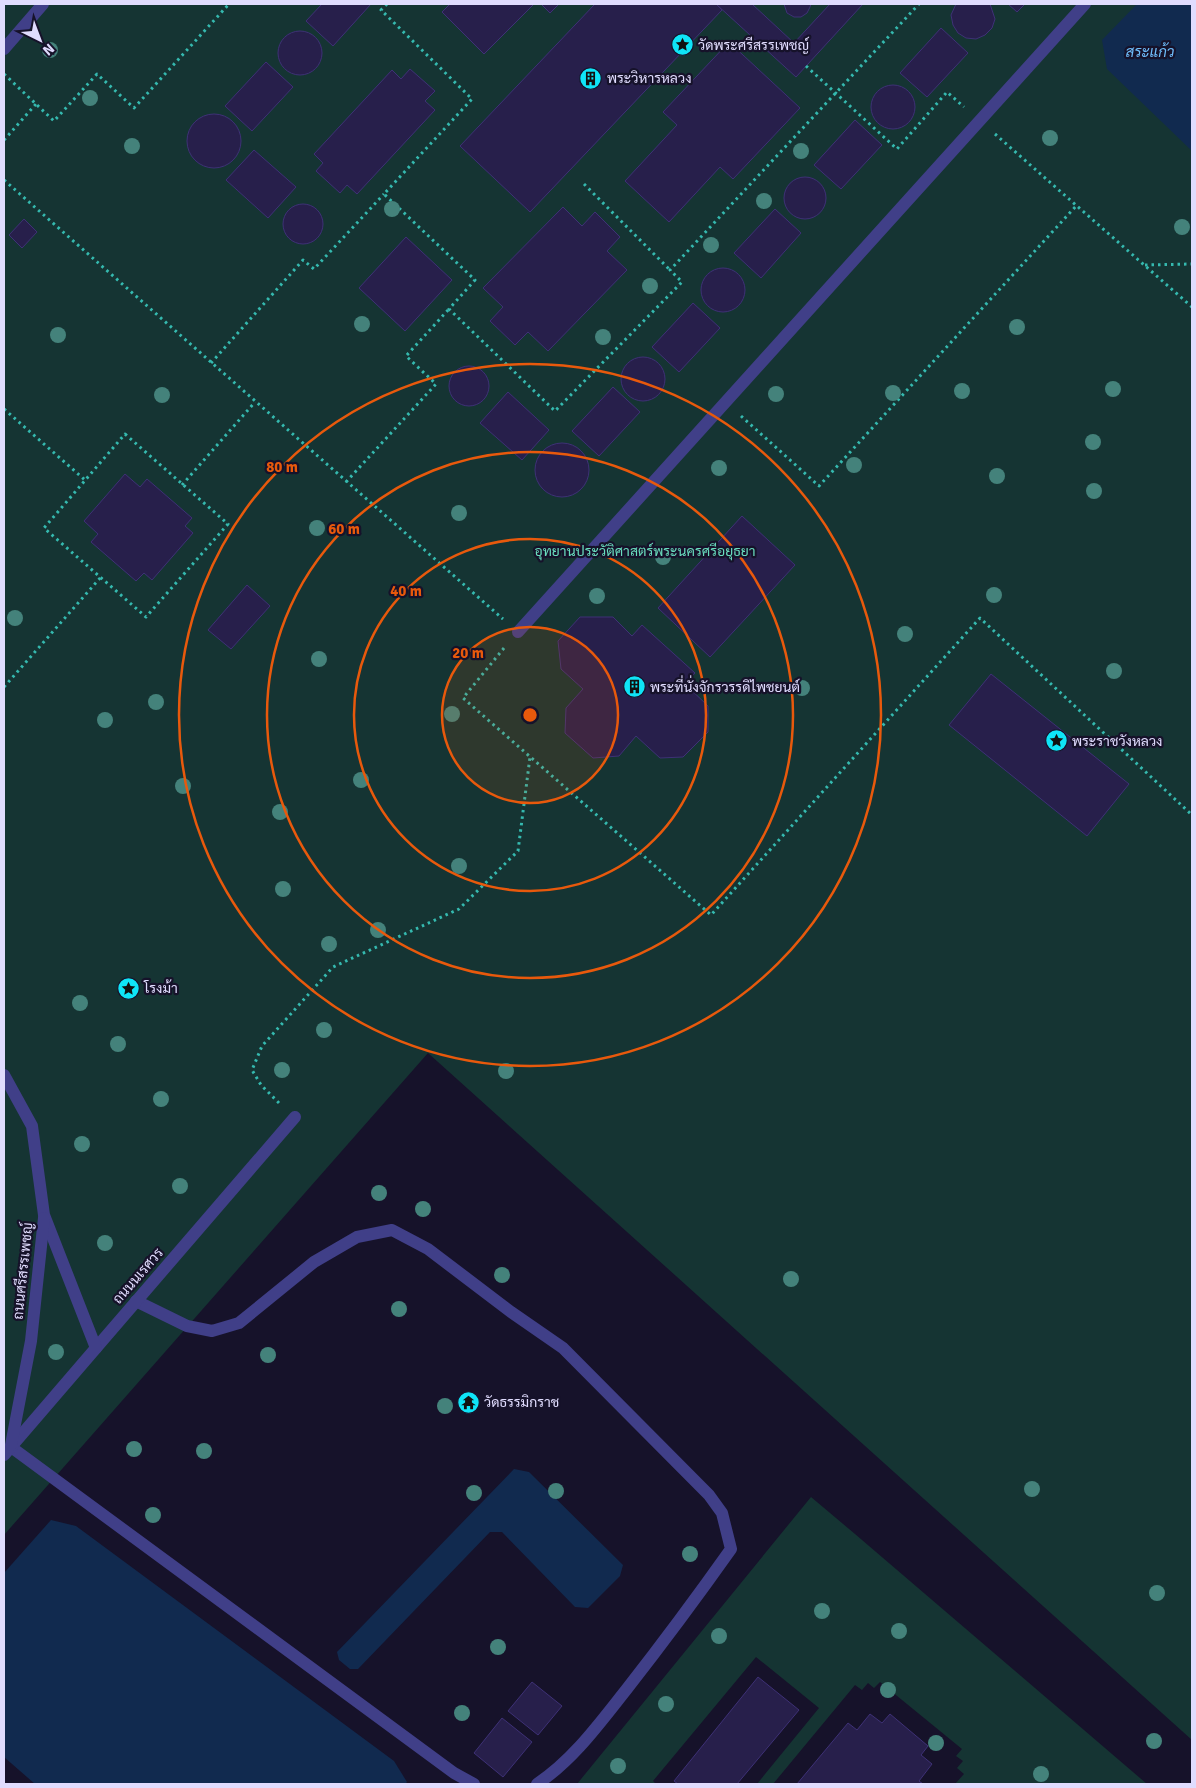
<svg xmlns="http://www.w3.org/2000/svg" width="1196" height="1788" font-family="Signika,Sarabun,sans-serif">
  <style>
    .green { fill: #153433 }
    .water { fill: #112a4f }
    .building { fill: #271f4b; stroke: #3e3176 }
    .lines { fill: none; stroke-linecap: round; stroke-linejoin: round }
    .path { stroke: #35b9af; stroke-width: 3; stroke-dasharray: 2.5 4; stroke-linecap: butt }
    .service { stroke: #403f88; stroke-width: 12 }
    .pedestrian { stroke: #403f88; stroke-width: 12 }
    .minor { stroke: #403f88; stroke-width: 12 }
    .tertiary { stroke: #403f88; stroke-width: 12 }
    .tree { fill: #44827b }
    .ring { fill: none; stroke: #e8590c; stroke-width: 2.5 }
    .labels { text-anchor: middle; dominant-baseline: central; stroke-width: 4.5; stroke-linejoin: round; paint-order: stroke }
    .poi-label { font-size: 14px; fill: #e0dcfe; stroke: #16122a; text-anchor: start }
    .park-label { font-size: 14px; fill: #69ddbe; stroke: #16122a }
    .street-label { font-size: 14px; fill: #e0dcfe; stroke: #16122a }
    .water-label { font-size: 15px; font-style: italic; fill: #6ebcfa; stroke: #16122a }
    .centre { fill: #e8590c; stroke: #16122a; stroke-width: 2.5 }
    .ring-label { font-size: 15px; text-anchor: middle; font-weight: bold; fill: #e8590c; stroke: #16122a; stroke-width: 4.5; stroke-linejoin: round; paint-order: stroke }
  </style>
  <rect width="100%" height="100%" fill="#16122a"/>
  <g class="green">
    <polygon points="4,4 1192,4 1192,1740 428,1053 4,1535"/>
    <polygon points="811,1497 855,1534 1147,1784 955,1784 964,1774 957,1768 963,1761 956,1756 962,1749 880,1682 874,1688 868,1683 862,1690 855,1685 773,1784 757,1784 819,1708 756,1657 653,1781 656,1784 577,1784"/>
  </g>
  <g class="water">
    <polygon points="1137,4 1192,4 1192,151 1107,69 1102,40"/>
    <polygon points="514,1469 529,1472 623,1565 620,1576 588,1608 575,1607 502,1532 490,1532 358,1669 350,1669 339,1660 337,1652"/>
    <polygon points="51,1520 76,1526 394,1761 407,1782 405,1784 35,1784 4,1757 4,1573"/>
  </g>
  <g class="building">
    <polygon points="322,4 371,4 333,46 306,21"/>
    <polygon points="450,4 534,4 484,54 442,12"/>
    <polygon points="541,4 559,4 550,13"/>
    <polygon points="595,4 716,4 722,10 530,212 460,146"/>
    <polygon points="716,4 752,4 794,43 830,4 863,4 796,77"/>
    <polygon points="784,4 811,4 810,7 807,13 801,17 794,17 787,13"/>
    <polygon points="956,4 990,4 995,19 992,28 985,35 976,39 966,38 958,33 953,25 951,15"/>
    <polygon points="1008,4 1025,4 1017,12"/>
    <polygon points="941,28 968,53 927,97 900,73"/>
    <circle cx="300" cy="53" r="22"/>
    <polygon points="729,42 800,108 733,179 720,167 669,222 625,181 677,125 663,112"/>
    <polygon points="266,62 293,87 252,131 225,106"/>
    <polygon points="410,69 435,91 425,101 435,110 357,194 347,185 340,193 316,171 323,163 314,154 392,70 401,79"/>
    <circle cx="893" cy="107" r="22"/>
    <circle cx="214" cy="141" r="27"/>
    <polygon points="855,120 882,145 841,189 814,165"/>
    <polygon points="254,150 296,187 268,218 226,180"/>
    <circle cx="805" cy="198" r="21"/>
    <circle cx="303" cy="224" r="20"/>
    <polygon points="563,207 582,226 595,212 620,237 607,251 627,270 548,351 528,332 515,345 490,321 503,307 483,288"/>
    <polygon points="775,209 801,233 761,278 734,253"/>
    <polygon points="24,219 37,232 22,248 9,235"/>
    <polygon points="406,237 452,280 405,331 359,288"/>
    <circle cx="723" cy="290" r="22"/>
    <polygon points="693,303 720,328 679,372 652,347"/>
    <circle cx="643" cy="379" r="22"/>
    <circle cx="469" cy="386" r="20"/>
    <polygon points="613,387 640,412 599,456 572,431"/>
    <polygon points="508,392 549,430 522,460 480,423"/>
    <circle cx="562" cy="470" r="27"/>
    <polygon points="125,474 140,487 147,479 192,518 185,526 193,533 152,580 144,573 136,581 91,542 98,534 84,521"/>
    <polygon points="742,516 795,565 710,657 658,608"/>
    <polygon points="247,585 270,606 231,649 208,630"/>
    <polygon points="580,617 613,617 632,636 642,625 695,673 685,684 708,706 708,732 683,757 660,758 636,736 619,756 593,758 565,733 566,708 583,689 561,669 558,641"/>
    <polygon points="991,674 1129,784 1087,836 949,725"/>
    <polygon points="758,1677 799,1710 737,1784 678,1784 674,1781"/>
    <polygon points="532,1682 562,1706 538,1735 508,1711"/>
    <polygon points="870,1714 882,1723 890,1714 928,1746 921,1755 932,1764 919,1781 923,1784 797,1784 848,1723 857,1730"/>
    <polygon points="502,1718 532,1742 503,1777 474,1753"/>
  </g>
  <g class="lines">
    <g class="path">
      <polyline points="387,4 381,10 472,99 384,194 475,280 449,309 555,411 682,282 670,270 919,4"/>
      <polyline points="806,66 897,149 947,92 964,107"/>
      <polyline points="4,74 54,121 97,74 134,108 229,4"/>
      <polyline points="995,134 1192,307"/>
      <polyline points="4,140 36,104"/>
      <polyline points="4,180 503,619"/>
      <polyline points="584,184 670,270"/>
      <polyline points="1145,265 1192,264"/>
      <polyline points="211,363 303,260 314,269 384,194"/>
      <polyline points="4,409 85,480"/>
      <polyline points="741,416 819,486 1077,205"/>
      <polygon points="125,434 228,524 146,617 44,528"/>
      <polyline points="346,482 436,384 406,356 449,309"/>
      <polyline points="182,485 255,402"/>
      <polyline points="504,648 463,698 711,915 980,618 1192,815"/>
      <polyline points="4,687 101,577"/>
      <polyline points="279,1103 261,1085 252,1070 262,1046 333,967 459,909 518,851 530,757"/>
    </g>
    <g class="service">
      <polyline points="518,632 1085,4"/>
      <path d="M 136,1301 L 187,1326 L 212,1331 L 239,1323 L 314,1262 L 357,1237 L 392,1230 L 428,1249 L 511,1312 L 563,1348 L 709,1495 L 722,1513 L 731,1549 C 697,1597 662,1644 626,1690 C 599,1724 573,1760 537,1784"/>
      <polyline points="11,1447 454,1773 474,1784"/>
    </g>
    <polyline class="pedestrian" points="4,49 43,4"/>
    <polyline class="minor" points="96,1348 295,1117"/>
    <g class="tertiary">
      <polyline points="4,1075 32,1126 44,1215 96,1348 4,1455"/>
      <polyline points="11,1445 31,1341 44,1218"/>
    </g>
  </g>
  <g class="tree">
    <circle cx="50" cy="50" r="8"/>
    <circle cx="90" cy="98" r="8"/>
    <circle cx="1050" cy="138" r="8"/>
    <circle cx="132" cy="146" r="8"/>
    <circle cx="801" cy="151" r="8"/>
    <circle cx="764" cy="201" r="8"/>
    <circle cx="392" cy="209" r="8"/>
    <circle cx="1182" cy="227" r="8"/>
    <circle cx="711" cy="245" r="8"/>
    <circle cx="650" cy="286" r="8"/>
    <circle cx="362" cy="324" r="8"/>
    <circle cx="1017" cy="327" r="8"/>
    <circle cx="58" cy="335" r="8"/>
    <circle cx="603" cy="337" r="8"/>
    <circle cx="1113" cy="389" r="8"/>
    <circle cx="962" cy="391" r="8"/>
    <circle cx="893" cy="393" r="8"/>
    <circle cx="776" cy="394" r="8"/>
    <circle cx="162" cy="395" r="8"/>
    <circle cx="1093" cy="442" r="8"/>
    <circle cx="854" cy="465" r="8"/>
    <circle cx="719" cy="468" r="8"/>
    <circle cx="997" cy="476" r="8"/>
    <circle cx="1094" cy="491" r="8"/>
    <circle cx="459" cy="513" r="8"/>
    <circle cx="317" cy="528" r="8"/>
    <circle cx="663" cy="557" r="8"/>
    <circle cx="994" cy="595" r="8"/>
    <circle cx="597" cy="596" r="8"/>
    <circle cx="15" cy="618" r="8"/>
    <circle cx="905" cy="634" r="8"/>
    <circle cx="319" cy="659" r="8"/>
    <circle cx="1114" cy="671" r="8"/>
    <circle cx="802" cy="688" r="8"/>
    <circle cx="156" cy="702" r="8"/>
    <circle cx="452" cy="714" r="8"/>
    <circle cx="105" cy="720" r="8"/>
    <circle cx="361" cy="780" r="8"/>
    <circle cx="183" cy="786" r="8"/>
    <circle cx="280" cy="812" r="8"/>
    <circle cx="459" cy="866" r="8"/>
    <circle cx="283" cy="889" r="8"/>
    <circle cx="378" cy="930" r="8"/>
    <circle cx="329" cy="944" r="8"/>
    <circle cx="80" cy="1003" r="8"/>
    <circle cx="324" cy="1030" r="8"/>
    <circle cx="118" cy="1044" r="8"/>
    <circle cx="282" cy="1070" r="8"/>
    <circle cx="506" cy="1071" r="8"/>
    <circle cx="161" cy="1099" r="8"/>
    <circle cx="82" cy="1144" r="8"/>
    <circle cx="180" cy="1186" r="8"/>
    <circle cx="379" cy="1193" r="8"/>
    <circle cx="423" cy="1209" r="8"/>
    <circle cx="105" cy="1243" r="8"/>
    <circle cx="502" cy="1275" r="8"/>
    <circle cx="791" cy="1279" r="8"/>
    <circle cx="399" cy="1309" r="8"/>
    <circle cx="56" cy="1352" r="8"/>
    <circle cx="268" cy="1355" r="8"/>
    <circle cx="445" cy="1406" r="8"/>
    <circle cx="134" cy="1449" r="8"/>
    <circle cx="204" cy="1451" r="8"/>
    <circle cx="1032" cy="1489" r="8"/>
    <circle cx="556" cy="1491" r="8"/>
    <circle cx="474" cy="1493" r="8"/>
    <circle cx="153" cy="1515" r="8"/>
    <circle cx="690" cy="1554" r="8"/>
    <circle cx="1157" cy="1593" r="8"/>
    <circle cx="822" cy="1611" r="8"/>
    <circle cx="899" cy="1631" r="8"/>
    <circle cx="719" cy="1636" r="8"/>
    <circle cx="498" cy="1647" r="8"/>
    <circle cx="888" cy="1690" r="8"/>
    <circle cx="666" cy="1704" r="8"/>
    <circle cx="462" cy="1713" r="8"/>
    <circle cx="1154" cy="1741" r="8"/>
    <circle cx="936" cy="1743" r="8"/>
    <circle cx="618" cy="1766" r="8"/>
    <circle cx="1041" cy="1774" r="8"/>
  </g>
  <circle cx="530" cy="715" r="88" fill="#e8590c" fill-opacity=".12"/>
  <g class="ring">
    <circle cx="530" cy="715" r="88"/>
    <circle cx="530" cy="715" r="176"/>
    <circle cx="530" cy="715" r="263"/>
    <circle cx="530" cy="715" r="351"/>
  </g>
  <defs>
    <symbol id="sight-disc" viewBox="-11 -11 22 22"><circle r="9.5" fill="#0fe4f7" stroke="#16122a"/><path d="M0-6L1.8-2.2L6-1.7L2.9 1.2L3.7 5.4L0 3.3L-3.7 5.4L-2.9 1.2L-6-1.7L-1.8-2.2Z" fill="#111"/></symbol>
    <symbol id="building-disc" viewBox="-11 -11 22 22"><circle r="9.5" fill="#0fe4f7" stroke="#16122a"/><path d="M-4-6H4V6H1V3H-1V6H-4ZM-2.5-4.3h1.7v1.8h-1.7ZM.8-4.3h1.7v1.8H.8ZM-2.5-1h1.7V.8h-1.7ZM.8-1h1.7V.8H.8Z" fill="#111"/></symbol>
    <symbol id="temple-disc" viewBox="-11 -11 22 22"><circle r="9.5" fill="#0fe4f7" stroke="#16122a"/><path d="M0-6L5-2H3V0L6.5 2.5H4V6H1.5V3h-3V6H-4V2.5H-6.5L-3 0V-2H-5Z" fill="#111"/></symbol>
  </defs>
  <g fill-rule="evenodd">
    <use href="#sight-disc" x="670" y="32" width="25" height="25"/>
    <use href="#building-disc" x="578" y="66" width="25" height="25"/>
    <use href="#building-disc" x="622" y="674" width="25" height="25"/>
    <use href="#sight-disc" x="1044" y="728" width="25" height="25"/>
    <use href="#sight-disc" x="116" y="976" width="25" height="25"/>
    <use href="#temple-disc" x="456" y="1390" width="25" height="25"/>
  </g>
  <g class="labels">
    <g class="poi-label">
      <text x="698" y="45">วัดพระศรีสรรเพชญ์</text>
      <text x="607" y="78">พระวิหารหลวง</text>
      <text x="650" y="687">พระที่นั่งจักรวรรดิไพชยนต์</text>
      <text x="1072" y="741">พระราชวังหลวง</text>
      <text x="144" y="988">โรงม้า</text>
      <text x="484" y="1402">วัดธรรมิกราช</text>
    </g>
    <g class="park-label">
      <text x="645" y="551">อุทยานประวัติศาสตร์พระนครศรีอยุธยา</text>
    </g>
    <g class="street-label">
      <text transform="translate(23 1271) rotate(-84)">ถนนศรีสรรเพชญ์</text>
      <text transform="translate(138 1276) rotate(-49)">ถนนนเรศวร</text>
    </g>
    <g class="water-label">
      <text x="1150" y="52">สระแก้ว</text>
    </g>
  </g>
  <circle cx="530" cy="715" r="8" class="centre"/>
  <g class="ring-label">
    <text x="282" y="472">80 m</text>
    <text x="344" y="534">60 m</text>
    <text x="406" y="596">40 m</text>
    <text x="468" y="658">20 m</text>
  </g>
  <rect width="1196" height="1788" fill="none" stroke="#e0dcfe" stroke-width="10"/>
  <g transform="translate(40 40) rotate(138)" stroke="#16122a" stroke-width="4" paint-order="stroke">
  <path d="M0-4L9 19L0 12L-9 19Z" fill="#e0dcfe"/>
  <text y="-8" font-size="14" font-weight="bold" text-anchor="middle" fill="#e0dcfe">N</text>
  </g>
</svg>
